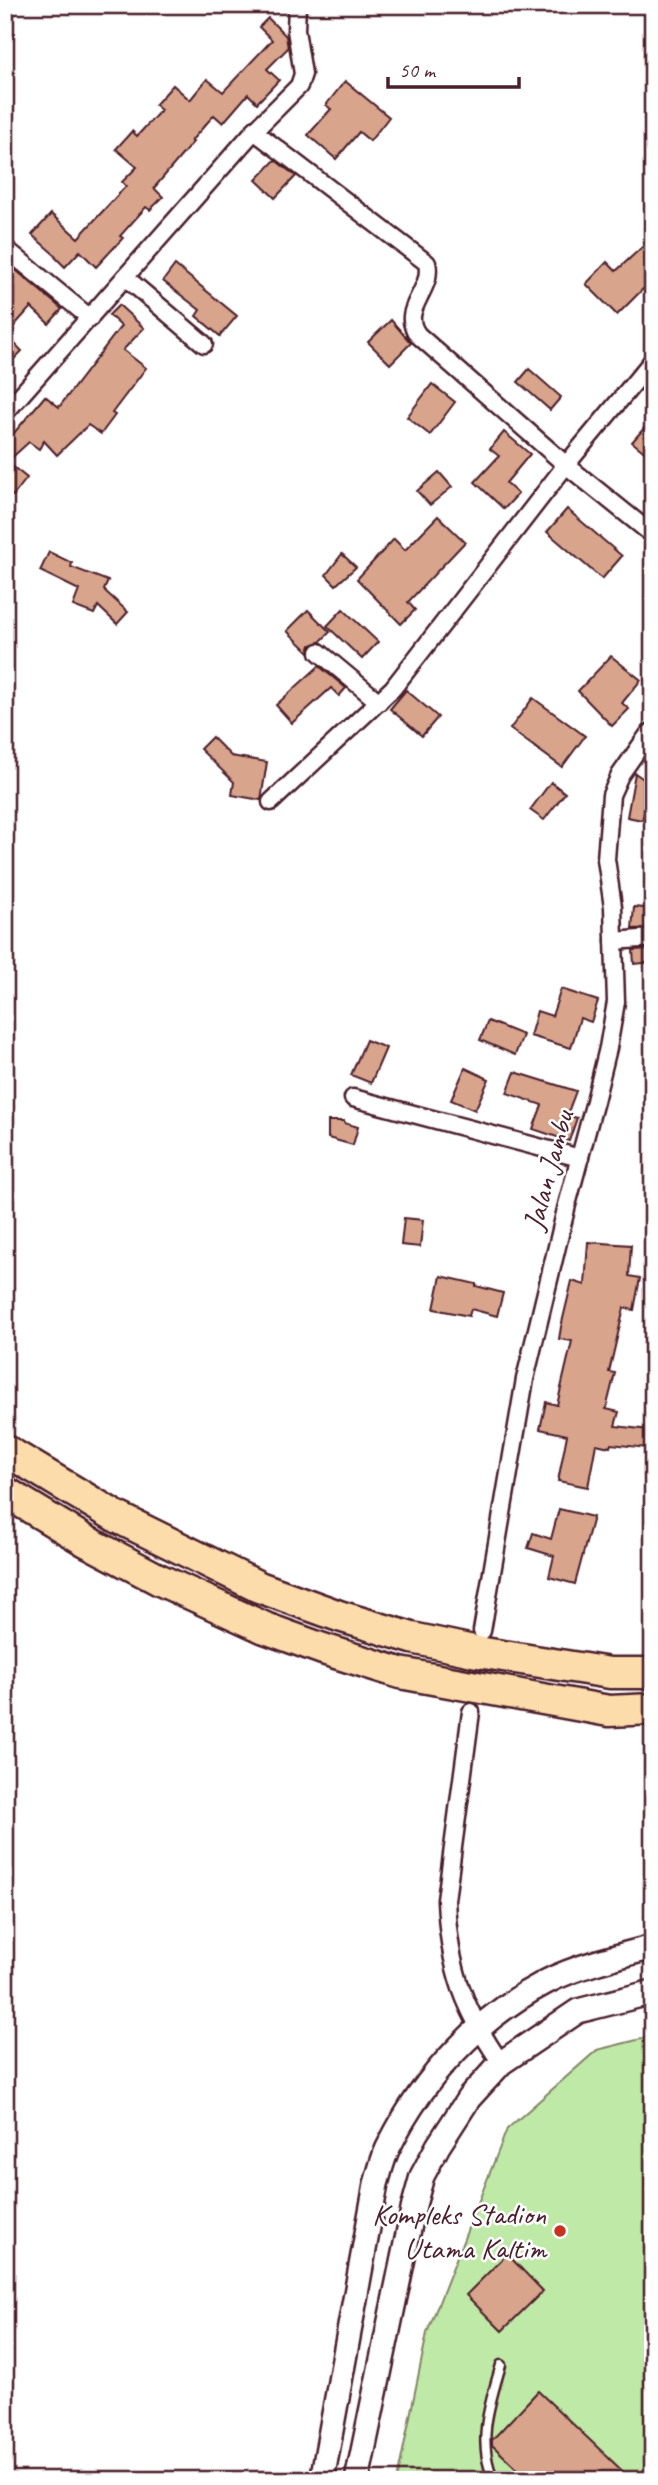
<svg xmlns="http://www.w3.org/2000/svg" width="658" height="2485" font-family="Caveat,sans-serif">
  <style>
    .green { fill: #bfe9a6; stroke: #848468; stroke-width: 2 }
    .building { fill: #d8a48c; stroke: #4a1f2b; stroke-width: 2 }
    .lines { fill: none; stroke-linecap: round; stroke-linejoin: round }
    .lane-casing { stroke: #4a1f2b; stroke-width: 13 }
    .street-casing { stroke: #4a1f2b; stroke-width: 21 }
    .secondary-casing { stroke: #4a1f2b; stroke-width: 28 }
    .highway-casing { stroke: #4a1f2b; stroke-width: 35 }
    .lane { stroke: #fff; stroke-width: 8 }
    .street { stroke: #fff; stroke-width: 16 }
    .secondary { stroke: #fff; stroke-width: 23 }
    .highway { stroke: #fddcac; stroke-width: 30 }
    .poi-dot { fill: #c8321e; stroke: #fff; stroke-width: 2.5 }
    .labels { text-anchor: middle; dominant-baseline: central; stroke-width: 5; stroke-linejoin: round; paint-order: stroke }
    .street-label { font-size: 30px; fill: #4a1f2b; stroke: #fff }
    .poi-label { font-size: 30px; fill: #4a1f2b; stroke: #fff; text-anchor: end }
  </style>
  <rect width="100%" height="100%" fill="#fff"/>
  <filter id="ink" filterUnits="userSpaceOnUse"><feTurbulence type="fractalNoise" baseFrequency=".0143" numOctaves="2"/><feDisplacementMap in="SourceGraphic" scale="14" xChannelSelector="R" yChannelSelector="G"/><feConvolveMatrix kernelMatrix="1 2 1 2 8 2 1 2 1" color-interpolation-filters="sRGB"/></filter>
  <g filter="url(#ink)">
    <polygon class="green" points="653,2036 653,2480 397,2480 427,2333 507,2129 597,2050"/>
    <g class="building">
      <polygon points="268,18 286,36 288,48 267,69 279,80 257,103 248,94 223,123 214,115 191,141 193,142 154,188 163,197 150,210 146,207 120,236 123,238 96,267 80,251 65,267 55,257 56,256 32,235 51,214 78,238 126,186 122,182 137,167 116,149 132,131 137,136 161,110 155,105 173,85 190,100 207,79 223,92 272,40 259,27"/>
      <polygon points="345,81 389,117 370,141 359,132 336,159 308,135 331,109 326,105"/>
      <polygon points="275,160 296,176 275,198 256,180"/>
      <polygon points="653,237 653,299 643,289 617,315 586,284 607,262 616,271"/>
      <polygon points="175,265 237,316 220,336 196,316 200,310 163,281"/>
      <polygon points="11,266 62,309 49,324 31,307 6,335 22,351 5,368 5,272"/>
      <polygon points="119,305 144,328 123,350 146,368 112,413 115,415 101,434 88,425 57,455 44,441 39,449 29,442 7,462 27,478 13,496 5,489 5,423 14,433 45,396 59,407 121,326 109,315"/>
      <polygon points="391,320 411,343 390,364 368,342"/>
      <polygon points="529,369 561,397 550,410 518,382"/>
      <polygon points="432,384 455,402 430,435 407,417"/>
      <polygon points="653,418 653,459 632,442"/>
      <polygon points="504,432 530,454 506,483 518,494 504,509 475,482 499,456 490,449"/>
      <polygon points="439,472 452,487 430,505 417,491"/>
      <polygon points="567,509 622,556 602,579 547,532"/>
      <polygon points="438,516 465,542 408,602 415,610 401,624 357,579 394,539 405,550"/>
      <polygon points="49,552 72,563 71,567 108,581 104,590 128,612 117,624 98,606 94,614 73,606 79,590 40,571"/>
      <polygon points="342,554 356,567 336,585 326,575"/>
      <polygon points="343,609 378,642 362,659 327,626"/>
      <polygon points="308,610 330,632 320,642 311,645 309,652 287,631"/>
      <polygon points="611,656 641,680 622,703 629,709 612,726 578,691"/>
      <polygon points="319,666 346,688 339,696 331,688 292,723 276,705"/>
      <polygon points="406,690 438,717 422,736 390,709"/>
      <polygon points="533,698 585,736 562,767 510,729"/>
      <polygon points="212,737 231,756 267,762 261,800 232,795 234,782 200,749"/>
      <polygon points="635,773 652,785 642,820 627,817"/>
      <polygon points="551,782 565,793 544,820 530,810"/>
      <polygon points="634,907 653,909 653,928 632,929"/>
      <polygon points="653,949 653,962 634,964 633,950"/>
      <polygon points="561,989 598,1001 591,1022 580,1018 571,1048 530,1036 537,1011 552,1016"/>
      <polygon points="488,1021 523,1035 515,1055 480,1040"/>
      <polygon points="366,1040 386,1048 371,1083 351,1075"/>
      <polygon points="465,1068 489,1079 475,1110 451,1100"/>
      <polygon points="515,1072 576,1091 567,1115 577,1118 569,1141 533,1129 542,1105 507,1093"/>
      <polygon points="328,1121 344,1121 344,1123 358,1127 353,1145 328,1138"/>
      <polygon points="404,1218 423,1220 420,1247 401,1245"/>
      <polygon points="588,1242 631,1245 629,1276 640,1278 634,1310 624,1308 609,1372 615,1373 606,1409 619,1412 615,1426 649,1430 647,1448 611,1444 610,1447 596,1444 588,1487 558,1481 567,1435 540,1429 546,1402 557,1405 572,1341 559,1339 561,1327 572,1281 585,1285"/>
      <polygon points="441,1276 476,1284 476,1286 503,1293 497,1316 471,1309 469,1316 434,1309"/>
      <polygon points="559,1509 593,1517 575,1584 549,1577 554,1556 528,1548 533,1533 551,1539"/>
      <polygon points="507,2254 543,2291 502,2331 466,2295"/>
      <polygon points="538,2391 632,2480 529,2480 492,2445 492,2440"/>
    </g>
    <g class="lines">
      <defs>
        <path id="lane" d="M 494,2480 C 476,2442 490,2403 501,2365"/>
        <g id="street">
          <path d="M 254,131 L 427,263 C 434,291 398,309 418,335 L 566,465 L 653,535"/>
          <polyline points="5,248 90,318"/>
          <polyline points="125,277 204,344"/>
          <polyline points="5,413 254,131 299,86 303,74 296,30 297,5"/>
          <polyline points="319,652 379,702"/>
          <polyline points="271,802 393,688 566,465 653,360"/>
          <polyline points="614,941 653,938"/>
          <polyline points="353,1098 580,1158"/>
          <polyline points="482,1631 525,1379 567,1205 595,1101 608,1048 616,1002 613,907 606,859 611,795 620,775 648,735 653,731"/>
          <path d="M 471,1712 L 446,1900 C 449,1968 463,2008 501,2063"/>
        </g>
        <g id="secondary">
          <path d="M 322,2480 L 376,2184 C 380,2171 383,2156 390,2144 C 424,2076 479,2017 546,1982 C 574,1967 622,1955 653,1947"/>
          <polyline points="357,2480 414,2205 422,2176 438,2146 469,2098 501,2063 578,2011 653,1992"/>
        </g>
        <g id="highway">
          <polyline points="5,1450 115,1516 259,1587 339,1616 412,1638 478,1652 610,1673 653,1673"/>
          <polyline points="5,1492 86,1541 158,1579 265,1628 323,1649 400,1673 609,1711 653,1709"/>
        </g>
      </defs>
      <use href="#lane" class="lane-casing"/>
      <use href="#street" class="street-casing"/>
      <use href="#secondary" class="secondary-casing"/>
      <use href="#highway" class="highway-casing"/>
      <use href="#lane" class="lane"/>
      <use href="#street" class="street"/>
      <use href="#secondary" class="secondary"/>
      <use href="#highway" class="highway"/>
    </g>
  </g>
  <circle class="poi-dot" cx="560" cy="2231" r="7"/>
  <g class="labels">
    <g class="street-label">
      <text transform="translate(548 1170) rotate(-75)">Jalan Jambu</text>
    </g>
    <g class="poi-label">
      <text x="546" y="2214">Kompleks Stadion<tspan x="546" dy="34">Utama Kaltim</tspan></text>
    </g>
  </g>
  <rect width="658" height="2485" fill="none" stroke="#fff" stroke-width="28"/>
  <rect x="14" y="14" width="630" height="2457" fill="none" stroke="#4a1f2b" stroke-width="2.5" filter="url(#ink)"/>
  <path d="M388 77v10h131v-10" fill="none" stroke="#4a1f2b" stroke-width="3.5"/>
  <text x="399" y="77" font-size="21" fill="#4a1f2b" stroke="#ffffff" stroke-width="5" paint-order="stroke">50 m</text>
</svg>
